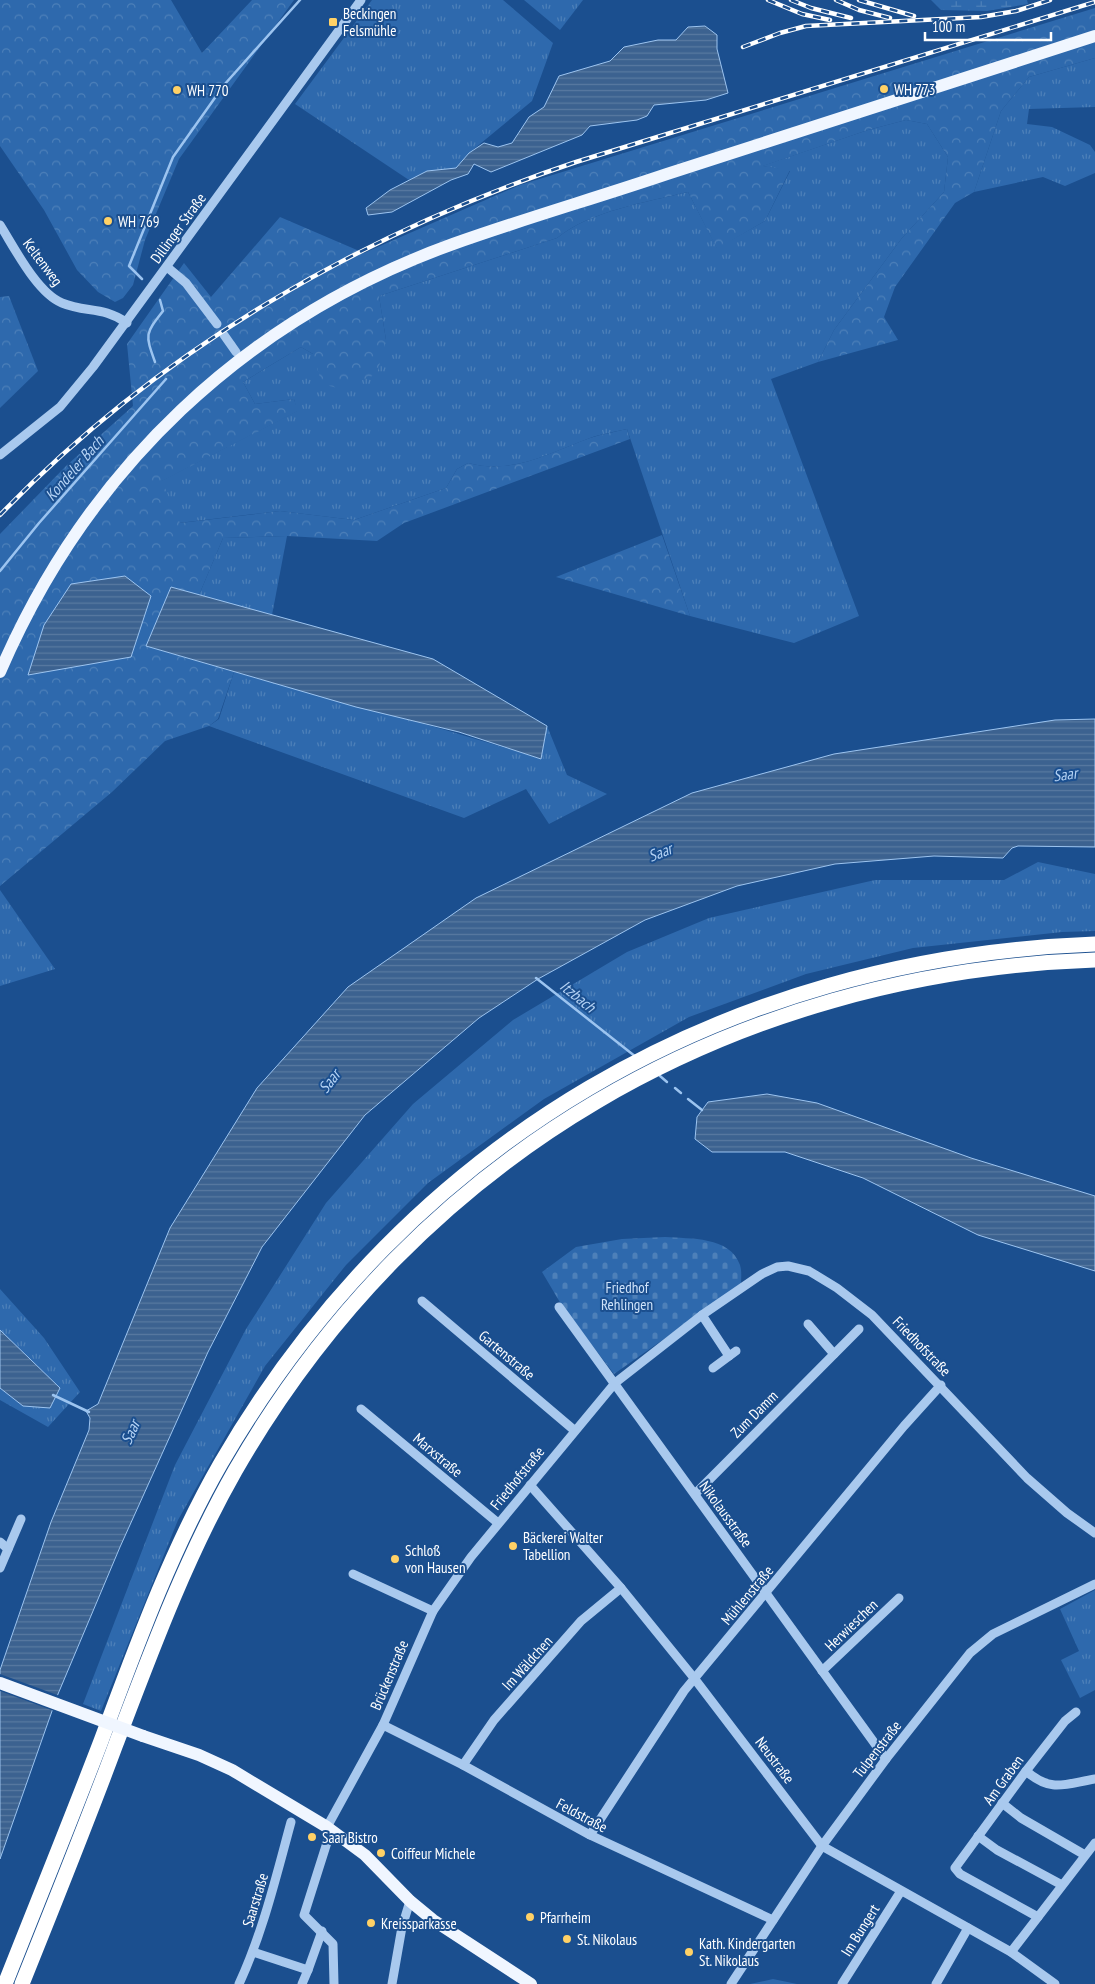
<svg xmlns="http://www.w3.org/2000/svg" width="1095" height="1984" font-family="'PT Sans Narrow',sans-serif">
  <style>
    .grass { fill: url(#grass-tufts) }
    .forest { fill: url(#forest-crowns) }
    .wetland { fill: url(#wetland-marsh) }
    .cemetery { fill: url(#cemetery-stones) }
    .pitch { fill: #2e69ad }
    .water { fill: url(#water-rules); stroke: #9cc4f0 }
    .pier { fill: #1b4f8f }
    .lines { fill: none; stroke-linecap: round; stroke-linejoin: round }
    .stream { stroke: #9cc4f0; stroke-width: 2.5 }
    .minor { stroke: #a9c9ee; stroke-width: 9 }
    .major { stroke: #f0f6ff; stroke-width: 12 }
    .highway { stroke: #fff; stroke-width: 15 }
    .rail-casing { stroke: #fff; stroke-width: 4.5 }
    .rail { stroke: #1b4f8f; stroke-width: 2.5; stroke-dasharray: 8; stroke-linecap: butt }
    .major-bridge { stroke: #f0f6ff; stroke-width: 12 }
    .poi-dot { fill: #ffd166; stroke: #1b4f8f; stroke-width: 2 }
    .labels { text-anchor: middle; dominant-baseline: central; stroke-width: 4; stroke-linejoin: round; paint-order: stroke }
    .poi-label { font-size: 15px; fill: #fff; stroke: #1b4f8f; text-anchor: start }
    .street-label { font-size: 15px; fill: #fff; stroke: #1b4f8f }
    .park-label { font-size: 15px; fill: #cfe3fa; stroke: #1b4f8f }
    .water-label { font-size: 16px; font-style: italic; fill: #b5d3f5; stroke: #1b4f8f }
  </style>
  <defs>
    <pattern id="grass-tufts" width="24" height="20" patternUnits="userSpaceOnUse" patternTransform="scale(1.25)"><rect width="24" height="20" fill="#2e69ad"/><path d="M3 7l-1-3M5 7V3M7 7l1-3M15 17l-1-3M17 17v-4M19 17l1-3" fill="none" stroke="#4d80b9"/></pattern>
    <pattern id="forest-crowns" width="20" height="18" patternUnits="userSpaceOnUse" patternTransform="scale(1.25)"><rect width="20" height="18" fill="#2e69ad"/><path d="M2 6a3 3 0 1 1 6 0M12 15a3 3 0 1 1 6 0" fill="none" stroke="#4d80b9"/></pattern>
    <pattern id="wetland-marsh" width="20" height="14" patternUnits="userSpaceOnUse" patternTransform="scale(1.25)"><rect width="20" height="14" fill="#2e69ad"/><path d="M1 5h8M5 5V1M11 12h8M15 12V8" fill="none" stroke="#4d80b9"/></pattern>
    <pattern id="cemetery-stones" width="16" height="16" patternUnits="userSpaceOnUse" patternTransform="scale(1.25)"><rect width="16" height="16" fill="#2e69ad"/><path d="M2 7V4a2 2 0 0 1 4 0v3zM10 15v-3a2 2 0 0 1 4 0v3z" fill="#4d80b9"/></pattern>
    <pattern id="water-rules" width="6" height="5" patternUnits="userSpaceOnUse" patternTransform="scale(1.25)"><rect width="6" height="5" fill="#3c6290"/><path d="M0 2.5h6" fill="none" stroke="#597aa1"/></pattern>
  </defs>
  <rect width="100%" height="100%" fill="#1b4f8f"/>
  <g class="grass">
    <polygon points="372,0 503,0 553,43 532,101 469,153 456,168 427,171 409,180 295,104"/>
    <polygon points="524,0 583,0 560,30"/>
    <polygon points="1095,58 1095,107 1029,109 1027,124 1052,127 1090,145 1095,152 1095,173 1065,186 1043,177 974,192 1001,111 1029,77"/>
    <path d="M 906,120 L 927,124 L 948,157 L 944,192 L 902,238 L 834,330 L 818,362 L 771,379 L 859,616 L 794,643 L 690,616 L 627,429 C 615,432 601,434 590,438 C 549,453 513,475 468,463 L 457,469 L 446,488 L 354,520 L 280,511 L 179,523 L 161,481 L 297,411 L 294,399 L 255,404 L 243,382 L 301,347 L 313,354 L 386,340 L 379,296 L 557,238 C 590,211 647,202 688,192 L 717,248 L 765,221 L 790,171 L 762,166 L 868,130 Z"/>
    <polygon points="287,536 272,615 199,595 223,538"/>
    <path d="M 234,672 C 336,701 440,726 541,759 L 547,726 L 567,775 L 607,794 L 549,824 L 526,789 L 464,818 L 209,726 L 219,719 Z"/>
    <polygon points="1038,862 1095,874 1095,931 1062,932 913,948 806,974 689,1017 544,1099 428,1183 346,1265 265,1366 178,1520 101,1711 83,1704 175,1465 246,1329 326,1203 413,1104 513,1020 627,952 709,918 875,880 1004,880"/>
    <polygon points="0,890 55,969 0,986"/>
    <polygon points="0,1289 44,1338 80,1392 48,1427 0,1400 0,1388 23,1406 60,1388 0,1330"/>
    <polygon points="1095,1590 1095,1690 1080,1698 1061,1660 1079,1651 1060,1609"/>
  </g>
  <g class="forest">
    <polygon points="0,0 171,0 202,53 252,0 294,0 179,159 145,240 133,285 123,298 115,302 98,292 77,270 44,210 0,146"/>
    <path d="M 1095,8 L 1095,58 L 1029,77 L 1001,111 L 974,192 L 955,203 L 895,287 L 884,317 L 898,340 L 818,362 L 834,330 L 902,238 L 944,192 L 948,157 L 927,124 L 906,120 L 868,130 L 763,166 L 790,170 L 765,221 L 717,249 L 688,192 C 647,202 590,211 557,238 L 379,296 L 386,340 L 377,374 L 341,389 L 322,384 L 313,354 L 301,347 L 243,382 L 255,404 L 294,399 L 298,411 L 162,481 L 180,523 L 280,511 L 354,520 L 446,488 L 457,469 L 468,463 C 514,475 548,453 590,438 C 602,434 615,432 627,429 L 630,439 L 404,523 L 377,541 L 287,536 L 223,538 L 199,595 L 171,587 L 146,646 L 234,672 L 218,719 L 209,726 L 165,741 L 112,792 L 0,886 L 0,534 L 66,466 L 133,406 L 127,344 L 184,263 L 211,297 L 280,217 L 364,253 L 520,185 Z"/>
    <polygon points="9,296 38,371 0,408 0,297"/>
    <polygon points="662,535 690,616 556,577"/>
  </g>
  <polygon class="wetland" points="931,0 1027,0 1028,4 987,11 941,10"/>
  <path class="cemetery" d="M 665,1237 C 690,1239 730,1236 740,1265 C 742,1271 741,1279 741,1285 L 614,1374 L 561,1304 L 542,1272 L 576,1247 L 622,1239 Z"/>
  <polygon class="pitch" points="773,1979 797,1984 750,1984"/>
  <g class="water">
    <polygon points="705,26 717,35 717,49 728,93 706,100 654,105 647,116 637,120 590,126 582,135 491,172 474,164 468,174 451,180 392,212 368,215 366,208 390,190 427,171 456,168 469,153 484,143 498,147 512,143 529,117 544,107 559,76 610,61 624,47 658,40 676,40 688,27"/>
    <polygon points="125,576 151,596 131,657 28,675 44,625 71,584"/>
    <polygon points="171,587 433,659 547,726 541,759 459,732 356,707 146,646"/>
    <polygon points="1095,719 1095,847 1018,846 1012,848 1003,858 934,856 835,864 737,886 645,920 538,979 479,1018 365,1115 262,1247 208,1352 120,1547 58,1694 0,1859 0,1670 51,1522 89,1430 90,1418 86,1411 98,1404 170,1228 257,1088 348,987 476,898 692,793 834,754 1055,720"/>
    <polygon points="767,1094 817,1103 971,1158 1095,1196 1095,1271 978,1235 863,1178 785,1152 712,1152 695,1139 697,1117 708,1102"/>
    <polygon points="0,1330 60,1388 50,1408 23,1406 0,1388"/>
  </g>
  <polygon class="pier" points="0,1674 60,1696 54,1711 0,1691"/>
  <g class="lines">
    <g class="stream">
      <polyline points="142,279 129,266 173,157 224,85 300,0"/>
      <path d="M 155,362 C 145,334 145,334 163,311 L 160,300"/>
      <polyline points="0,571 39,523 166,379"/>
      <polyline points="536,978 636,1057"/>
      <polyline points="660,1076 667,1082"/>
      <polyline points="675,1088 681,1093"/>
      <polyline points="688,1099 702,1110"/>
      <polyline points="53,1395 89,1412"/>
    </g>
    <g class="minor">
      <path d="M 0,225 C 14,247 37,293 62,303 C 86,313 103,306 127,323"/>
      <polyline points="167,267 186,283 217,324"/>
      <polyline points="224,335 236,352"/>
      <polyline points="0,455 60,407 93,367 361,0"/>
      <polyline points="422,1301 574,1430"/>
      <polyline points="559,1307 886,1759"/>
      <polyline points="702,1315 729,1356"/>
      <polyline points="808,1324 834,1354"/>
      <polyline points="713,1368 736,1351"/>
      <polyline points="361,1409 498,1523"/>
      <polyline points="530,1485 621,1588 694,1678 822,1846 1011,1952 1055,1984"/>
      <polyline points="695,1494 859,1329"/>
      <polyline points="0,1542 8,1549"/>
      <polyline points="0,1568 21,1519"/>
      <polyline points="353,1574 433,1611"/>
      <polyline points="822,1671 899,1598"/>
      <polyline points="383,1725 463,1765 590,1835 773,1920"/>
      <polyline points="463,1765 494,1720 581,1621 621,1588"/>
      <path d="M 1026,1771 C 1051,1793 1065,1784 1095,1779"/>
      <polyline points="1002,1803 1021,1818 1085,1855"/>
      <polyline points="327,1827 383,1725 433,1611 471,1557 615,1383 702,1315 762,1274 777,1267 788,1266 809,1271 837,1288 872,1315 1027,1478 1067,1513 1095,1533"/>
      <polyline points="331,1830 304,1915 333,1944 334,1984"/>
      <polyline points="590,1835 684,1691 904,1426 941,1385"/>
      <polyline points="978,1836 997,1850 1062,1885"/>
      <polyline points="1038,1917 960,1874 955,1868 1026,1771 1065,1721 1076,1712"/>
      <polyline points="253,1952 308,1970 302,1984"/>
      <polyline points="1011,1952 1095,1843"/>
      <polyline points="308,1970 322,1931"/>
      <path d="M 239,1984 C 263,1932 276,1877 291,1822"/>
      <polyline points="392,1984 402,1927 410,1901"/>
      <polyline points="731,1984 822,1846 886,1759 970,1653 993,1634 1095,1584"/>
      <polyline points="842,1984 901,1891"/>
      <polyline points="936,1984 968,1928"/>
    </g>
    <g class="major">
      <path d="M 0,672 C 87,469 245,319 453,244 C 523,219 596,198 667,174 C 809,128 952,82 1095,36"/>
      <polyline points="143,1736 199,1755 232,1770 327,1827 365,1855 410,1901 433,1920 531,1984"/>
    </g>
    <g class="highway">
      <path d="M 5,1984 C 37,1903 70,1822 101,1741 C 136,1647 171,1550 221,1463 C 408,1141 724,958 1095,944"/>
      <path d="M 22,1984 C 54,1904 86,1825 116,1744 C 151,1652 186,1557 235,1471 C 417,1154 731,973 1095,960"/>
    </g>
    <defs>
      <g id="rail">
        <polyline points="768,0 802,14 830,20"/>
        <polyline points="791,0 811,8 851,18"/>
        <polyline points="836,0 859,10 890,18"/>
        <polyline points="859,0 914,16"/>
        <polyline points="743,47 780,33 806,26 981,17 1016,11 1050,0"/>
        <path d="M 0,515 C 159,350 360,234 576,162 L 1095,2"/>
      </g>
    </defs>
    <use href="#rail" class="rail-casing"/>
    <use href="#rail" class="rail"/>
    <polyline class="major-bridge" points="0,1683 143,1736"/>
  </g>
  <g class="poi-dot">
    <rect x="328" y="17" width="10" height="10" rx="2.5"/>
    <circle cx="884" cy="89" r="5"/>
    <circle cx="177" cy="90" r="5"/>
    <circle cx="108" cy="221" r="5"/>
    <circle cx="513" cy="1546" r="5"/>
    <circle cx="395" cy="1559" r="5"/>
    <circle cx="312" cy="1837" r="5"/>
    <circle cx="381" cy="1853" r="5"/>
    <circle cx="530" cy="1917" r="5"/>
    <circle cx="371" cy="1923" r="5"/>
    <circle cx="567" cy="1939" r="5"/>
    <circle cx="689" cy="1952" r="5"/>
  </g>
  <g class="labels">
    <g class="poi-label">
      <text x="343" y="13">Beckingen<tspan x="343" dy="17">Felsmühle</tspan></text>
      <text x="894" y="89">WH 773</text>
      <text x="187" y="90">WH 770</text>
      <text x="118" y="221">WH 769</text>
      <text x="523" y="1537">Bäckerei Walter<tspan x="523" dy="17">Tabellion</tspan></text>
      <text x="405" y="1550">Schloß<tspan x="405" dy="17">von Hausen</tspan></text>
      <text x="322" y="1837">Saar Bistro</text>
      <text x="391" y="1853">Coiffeur Michele</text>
      <text x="540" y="1917">Pfarrheim</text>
      <text x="381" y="1923">Kreissparkasse</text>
      <text x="577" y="1939">St. Nikolaus</text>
      <text x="699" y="1943">Kath. Kindergarten<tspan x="699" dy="17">St. Nikolaus</tspan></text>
    </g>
    <g class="street-label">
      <text transform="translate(178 228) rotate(-54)">Dillinger Straße</text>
      <text transform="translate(43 262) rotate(53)">Keltenweg</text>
      <text transform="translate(922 1346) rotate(46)">Friedhofstraße</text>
      <text transform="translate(507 1355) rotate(40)">Gartenstraße</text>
      <text transform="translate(754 1414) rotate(-45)">Zum Damm</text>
      <text transform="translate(438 1455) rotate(40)">Marxstraße</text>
      <text transform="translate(517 1478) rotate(-51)">Friedhofstraße</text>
      <text transform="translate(726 1514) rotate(54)">Nikolausstraße</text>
      <text transform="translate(747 1595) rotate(-50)">Mühlenstraße</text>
      <text transform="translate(851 1625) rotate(-44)">Herwieschen</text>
      <text transform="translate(527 1663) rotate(-48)">Im Wäldchen</text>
      <text transform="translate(389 1675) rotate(-67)">Brückenstraße</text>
      <text transform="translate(877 1749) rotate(-52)">Tulpenstraße</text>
      <text transform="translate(775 1760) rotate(53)">Neustraße</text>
      <text transform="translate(1003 1780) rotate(-54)">Am Graben</text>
      <text transform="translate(582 1815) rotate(28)">Feldstraße</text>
      <text transform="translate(255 1900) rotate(-73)">Saarstraße</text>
      <text transform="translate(860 1930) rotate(-58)">Im Bungert</text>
    </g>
    <g class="park-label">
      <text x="627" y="1287">Friedhof<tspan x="627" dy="17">Rehlingen</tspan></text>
    </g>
    <g class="water-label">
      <text transform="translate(74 468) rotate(-49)">Kondeler Bach</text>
      <text transform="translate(1065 774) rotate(-8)">Saar</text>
      <text transform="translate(660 852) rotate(-22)">Saar</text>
      <text transform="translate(578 996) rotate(39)">Itzbach</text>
      <text transform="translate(329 1081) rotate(-53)">Saar</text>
      <text transform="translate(130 1432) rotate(-66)">Saar</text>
    </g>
  </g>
  <path d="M925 32v8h126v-8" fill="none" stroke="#ffffff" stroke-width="2.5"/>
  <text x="932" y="32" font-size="15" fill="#ffffff" stroke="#1b4f8f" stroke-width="4" paint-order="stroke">100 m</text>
</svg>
